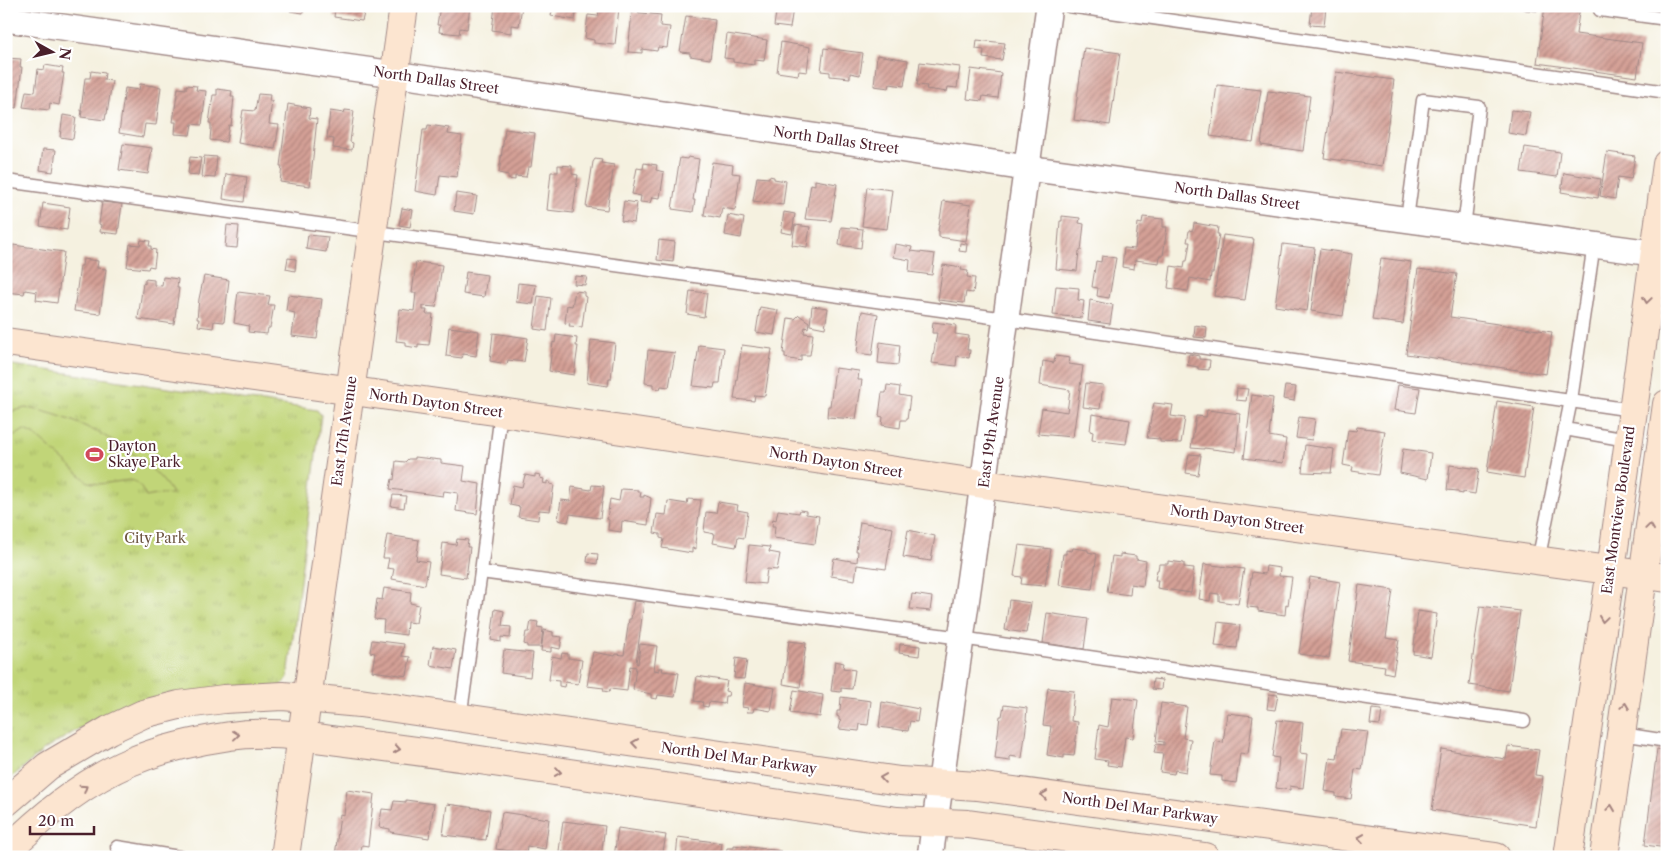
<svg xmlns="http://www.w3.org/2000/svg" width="1673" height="863" font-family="'Libre Caslon Text',serif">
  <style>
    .grass { fill: url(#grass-tufts); stroke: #867a52 }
    .pitch { fill: #c1d578; stroke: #867a52 }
    .building { fill: url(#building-hatch) }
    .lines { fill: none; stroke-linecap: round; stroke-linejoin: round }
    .lane-casing { stroke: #a08886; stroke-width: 15 }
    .street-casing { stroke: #a08886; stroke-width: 28 }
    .secondary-casing { stroke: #a08886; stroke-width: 30 }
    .lane { stroke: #fff; stroke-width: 12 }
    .street { stroke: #fff; stroke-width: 25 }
    .secondary { stroke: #fce5d0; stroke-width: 28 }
    .oneway { stroke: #a3827e }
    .labels { text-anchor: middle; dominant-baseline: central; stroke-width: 4.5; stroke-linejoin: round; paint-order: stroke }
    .street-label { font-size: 14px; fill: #4a1f2b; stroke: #fff }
    .poi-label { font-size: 14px; fill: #4a1f2b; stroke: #fff; text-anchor: start }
    .park-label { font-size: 14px; fill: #6e5642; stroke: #fff }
  </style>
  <defs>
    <pattern id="grass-tufts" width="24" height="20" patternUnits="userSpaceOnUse" patternTransform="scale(1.25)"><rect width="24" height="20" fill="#c1d578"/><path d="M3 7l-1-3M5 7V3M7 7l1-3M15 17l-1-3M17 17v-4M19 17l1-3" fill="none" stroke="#a7b668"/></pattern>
    <pattern id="building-hatch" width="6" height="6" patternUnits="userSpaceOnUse" patternTransform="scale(1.25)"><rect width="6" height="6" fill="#d4a096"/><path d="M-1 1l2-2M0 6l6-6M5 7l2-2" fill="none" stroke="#ae827b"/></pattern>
  </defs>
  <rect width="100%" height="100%" fill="#fff"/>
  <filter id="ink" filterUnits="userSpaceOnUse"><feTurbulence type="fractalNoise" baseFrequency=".02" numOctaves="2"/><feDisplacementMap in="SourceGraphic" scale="10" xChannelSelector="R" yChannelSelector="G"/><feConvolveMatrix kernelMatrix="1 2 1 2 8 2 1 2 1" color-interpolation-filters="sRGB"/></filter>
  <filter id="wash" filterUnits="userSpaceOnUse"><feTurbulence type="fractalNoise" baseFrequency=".0096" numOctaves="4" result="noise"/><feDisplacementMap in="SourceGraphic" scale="20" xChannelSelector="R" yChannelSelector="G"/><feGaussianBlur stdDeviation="1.12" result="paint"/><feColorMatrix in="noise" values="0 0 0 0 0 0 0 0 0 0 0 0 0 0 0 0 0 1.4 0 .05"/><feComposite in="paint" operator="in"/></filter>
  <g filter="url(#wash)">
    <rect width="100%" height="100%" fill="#f5f1e0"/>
    <polygon class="grass" points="6,364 317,410 321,415 288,677 281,686 164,703 80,728 44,750 6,782"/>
    <path class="pitch" d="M 25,408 C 71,413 150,453 173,495 L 161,494 L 146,497 C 142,489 139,482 130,480 L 99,484 L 88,482 L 34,434 L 24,430 L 15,436 L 6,430 L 6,413 Z"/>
    <g id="blocks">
      <g class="building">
        <polygon points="291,6 314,6 314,9 304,8 303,13 290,11"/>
        <polygon points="333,6 366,6 362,21 334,17 335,9 333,8"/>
        <polygon points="440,6 470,6 467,29 460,28 459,34 439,32 440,25 437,25"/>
        <polygon points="495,6 522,6 519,26 511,25 511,33 492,30"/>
        <polygon points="553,6 577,6 575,20 551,16"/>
        <polygon points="600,6 619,8 615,45 594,43 594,40 585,38 588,15 598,16"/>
        <polygon points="777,6 793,8 790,28 774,26"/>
        <polygon points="1312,6 1326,7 1324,26 1310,25"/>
        <polygon points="1518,6 1538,6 1537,11 1526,10"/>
        <polygon points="1545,6 1580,6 1576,34 1642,43 1637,77 1537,63"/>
        <polygon points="632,12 661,15 660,26 670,27 667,48 658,47 657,51 642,49 642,53 628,52"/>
        <polygon points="686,16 715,20 710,59 690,56 690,53 680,52"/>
        <polygon points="727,34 767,40 764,61 754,60 754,65 733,62 733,59 724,58"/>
        <polygon points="977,40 1005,43 1002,60 983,58 984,50 976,49"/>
        <polygon points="781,42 810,47 807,72 799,71 798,75 777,72"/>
        <polygon points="824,48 863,53 860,75 850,73 850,78 830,76 830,72 821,71"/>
        <polygon points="1084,48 1120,53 1110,125 1074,120"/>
        <polygon points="877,55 908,60 904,86 890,84 889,88 874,86"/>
        <polygon points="6,58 21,59 20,67 22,67 17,108 6,106"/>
        <polygon points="920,62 960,67 957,88 948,87 947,92 926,89 927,86 917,85"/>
        <polygon points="45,65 63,68 62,73 64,73 59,105 50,103 49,110 23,107 26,91 35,92 38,69 44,70"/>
        <polygon points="971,69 1001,73 998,98 983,96 982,101 967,99"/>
        <polygon points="91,71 105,73 104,80 112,81 107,114 106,114 105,120 81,117 82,111 81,111 85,78 90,78"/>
        <polygon points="1336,72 1394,80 1382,166 1324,158"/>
        <polygon points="140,84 161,87 156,125 145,124 143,137 119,133 125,88 139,90"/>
        <polygon points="186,85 197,86 196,90 206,91 202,125 192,124 190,135 175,134 176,122 173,122 178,88 186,89"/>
        <polygon points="1217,85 1261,90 1253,142 1210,136"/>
        <polygon points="217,89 232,91 231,97 234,97 231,126 229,125 226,142 210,140 211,129 211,123 209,123 213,95 217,95"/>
        <polygon points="1268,91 1310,96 1303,151 1261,145"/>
        <polygon points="258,94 270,95 269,101 272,101 269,124 279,125 275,149 238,143 243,110 255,111"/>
        <polygon points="288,104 310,108 309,118 317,119 310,186 280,182 282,166 280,166"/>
        <polygon points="345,110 354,111 350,142 353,143 352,150 333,148 334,139 327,138 330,111 344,113"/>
        <polygon points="1511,110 1530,112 1526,136 1508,133"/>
        <polygon points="63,115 76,117 73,139 60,137"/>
        <polygon points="428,125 449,128 448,134 462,136 457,177 440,175 437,195 415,191 423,130 427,130"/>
        <polygon points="505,129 535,133 531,167 528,167 526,177 515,176 515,180 508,179 508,175 499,173"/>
        <polygon points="123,144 152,148 148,174 119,170"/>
        <polygon points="1525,147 1560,152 1557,177 1521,172"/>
        <polygon points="43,149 56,150 53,172 40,170"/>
        <polygon points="1607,152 1635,156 1631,179 1618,177 1615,199 1600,196"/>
        <polygon points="204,156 217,157 215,178 202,177"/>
        <polygon points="190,157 201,158 198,175 188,174"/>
        <polygon points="688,157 699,159 693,200 695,200 693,212 672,209 679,163 680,158 687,159"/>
        <polygon points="595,159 602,160 601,163 614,165 607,210 586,207 593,162"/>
        <polygon points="712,162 733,165 732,173 740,174 735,210 722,208 720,218 704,215"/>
        <polygon points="644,163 657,165 656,170 664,172 660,198 652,197 650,203 640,202 641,196 632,194 637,168 643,169"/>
        <polygon points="558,165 572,166 572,174 578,175 573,213 547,210 551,172 558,172"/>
        <polygon points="1564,173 1601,179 1598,198 1561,192"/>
        <polygon points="226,174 247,177 244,202 223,199"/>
        <polygon points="769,176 774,177 774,179 786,181 783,205 753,201 757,177 769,178"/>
        <polygon points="815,180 837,184 831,221 805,219 811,184 815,185"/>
        <polygon points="867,187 892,190 887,229 862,226"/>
        <polygon points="456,193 477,196 474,214 454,211"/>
        <polygon points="624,201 637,203 634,223 621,221"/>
        <polygon points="943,201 971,205 966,241 939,237 939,231 938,231"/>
        <polygon points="102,202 122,204 118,234 100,232 101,225 99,224"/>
        <polygon points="43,203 70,207 67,230 40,226"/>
        <polygon points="402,208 413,210 410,227 399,225"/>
        <polygon points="784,212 795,214 792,234 781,232"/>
        <polygon points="728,215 744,218 741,238 725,235"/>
        <polygon points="1062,216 1080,218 1079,223 1084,224 1081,251 1079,251 1077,271 1056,269 1060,221 1062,221"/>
        <polygon points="1143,217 1163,219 1163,227 1167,227 1163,256 1160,256 1159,263 1135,260 1134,269 1122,267 1124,248 1135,249 1138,223 1142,224"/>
        <polygon points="1194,223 1218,227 1217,234 1219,234 1213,273 1211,273 1210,282 1190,278 1188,291 1168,288 1171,266 1184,268 1185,261 1187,261 1190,242 1187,242 1189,231 1193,230"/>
        <polygon points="227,225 239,226 237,248 225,247"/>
        <polygon points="795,225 810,227 807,247 792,245"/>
        <polygon points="841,227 863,229 861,248 839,245"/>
        <polygon points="308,235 328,237 326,252 306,249"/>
        <polygon points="1223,235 1254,239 1245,300 1214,296"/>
        <polygon points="141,240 150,241 149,246 151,246 151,249 156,250 154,267 149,266 148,269 127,267 130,244 140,245"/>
        <polygon points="659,240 675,242 673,262 657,260"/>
        <polygon points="960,243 967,244 966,252 959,251"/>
        <polygon points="895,244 912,247 911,251 935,254 932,275 909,272 910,260 893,257"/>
        <polygon points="1283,244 1315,248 1307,311 1275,306"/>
        <polygon points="13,245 64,252 57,303 36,300 37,292 25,290 24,294 6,292"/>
        <polygon points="1320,249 1352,254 1343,316 1311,311"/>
        <polygon points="1102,256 1116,258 1109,298 1097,296 1098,288 1092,287 1096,261 1101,262"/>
        <polygon points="288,258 296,259 295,271 286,269"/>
        <polygon points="1381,258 1411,262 1403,324 1372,320"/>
        <polygon points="83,259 98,261 97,268 106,269 100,314 74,311 80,266 82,266"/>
        <polygon points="416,262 442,265 436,307 423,306 423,310 427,310 426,314 433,314 429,345 418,344 418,348 406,346 406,342 396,341 400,309 414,311 416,293 412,293"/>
        <polygon points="943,265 962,268 961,270 968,271 967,277 975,278 973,293 966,292 964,303 938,300"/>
        <polygon points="1418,269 1457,274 1450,317 1552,332 1546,374 1406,354"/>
        <polygon points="466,272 487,275 484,297 463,294"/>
        <polygon points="204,276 229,280 224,322 214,321 213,328 198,326 199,319 197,319 199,299"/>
        <polygon points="575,276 587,277 585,285 574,284"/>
        <polygon points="163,277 178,279 177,288 179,288 174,324 138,319 143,283 145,284 145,279 154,280 154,285 162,286"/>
        <polygon points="518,283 536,285 533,304 516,302"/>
        <polygon points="1056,286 1079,288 1078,300 1084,301 1082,318 1053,315"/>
        <polygon points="575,291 584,292 584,296 586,297 582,327 569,326 570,324 565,323 567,305 572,306"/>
        <polygon points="690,291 707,293 704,317 687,314"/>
        <polygon points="238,292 270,296 268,305 274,305 270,328 268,328 267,334 248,332 249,326 234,323"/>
        <polygon points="288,295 322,299 317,339 292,336 295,313 286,311"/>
        <polygon points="538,296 551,298 547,331 534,329"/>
        <polygon points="1090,300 1113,305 1110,324 1088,321"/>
        <polygon points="812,306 828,308 825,328 810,325"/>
        <polygon points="760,307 778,310 774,335 756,332"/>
        <polygon points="862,311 878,314 872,355 857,353"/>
        <polygon points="799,315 809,322 808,328 805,327 804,333 813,334 810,355 801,355 801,361 785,358 785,353 783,353 788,318 795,319"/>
        <polygon points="933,322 956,325 955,334 969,336 967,350 970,350 969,358 957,356 956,366 932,363 937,333 932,333"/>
        <polygon points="1195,325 1207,327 1206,338 1194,337"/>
        <polygon points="449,327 479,331 476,356 463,354 462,358 446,356"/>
        <polygon points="493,333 528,338 524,362 508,360 507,364 490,361"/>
        <polygon points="556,335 577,338 576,346 578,346 574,375 549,371 553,342 555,343"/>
        <polygon points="591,340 615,343 611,379 609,379 608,386 587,383"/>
        <polygon points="880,342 900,345 898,365 878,363"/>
        <polygon points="699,345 724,348 720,383 715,383 714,388 693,386"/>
        <polygon points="742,345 772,349 765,396 755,395 754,401 734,399"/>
        <polygon points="648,350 675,353 669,387 661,386 660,389 653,388 653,384 645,383"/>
        <polygon points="1189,354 1199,356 1199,359 1210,360 1209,370 1198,369 1198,367 1187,365"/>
        <polygon points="1055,356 1070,358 1069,364 1083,366 1073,437 1038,434 1042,408 1067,412 1070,390 1040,385 1043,361 1054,363"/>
        <polygon points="835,368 859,371 858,380 862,380 856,419 827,417 828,406 830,406"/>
        <polygon points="1086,383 1103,385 1100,409 1083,407"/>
        <polygon points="887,385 900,387 899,395 910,397 907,420 901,420 900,428 882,425 883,417 879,416 882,393 886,393"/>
        <polygon points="1398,385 1420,388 1416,413 1394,410"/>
        <polygon points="1285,386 1296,387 1294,401 1283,399"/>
        <polygon points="1237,388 1248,389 1246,401 1236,400"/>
        <polygon points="1252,395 1273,398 1269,436 1286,439 1283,463 1244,458"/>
        <polygon points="1497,401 1534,407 1524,478 1487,472"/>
        <polygon points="1154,403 1173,405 1171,416 1185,418 1181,443 1160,442 1160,439 1147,438"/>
        <polygon points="1207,410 1240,414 1236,452 1204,448 1204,449 1191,448 1196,416 1206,417"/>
        <polygon points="1092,414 1130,420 1126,444 1092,440 1093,432 1090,431"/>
        <polygon points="1299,417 1315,419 1312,440 1296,438"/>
        <polygon points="1357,427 1385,431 1378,475 1352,471 1353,467 1343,465 1348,430 1356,431"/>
        <polygon points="1305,445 1334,449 1331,473 1302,472"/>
        <polygon points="1403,449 1431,453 1428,479 1400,473"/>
        <polygon points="1189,454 1201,455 1198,475 1186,473"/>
        <polygon points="415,457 441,460 441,463 465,466 463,481 480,484 477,514 456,511 458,493 444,491 443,496 390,489 392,479 394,480 396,461 405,462 408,459 415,459"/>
        <polygon points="1450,465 1479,469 1475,494 1463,492 1463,494 1458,493 1458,491 1447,490"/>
        <polygon points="535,474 541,475 540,478 544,479 543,483 547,484 547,481 550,482 550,484 554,485 550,511 539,510 538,520 518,517 520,507 510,505 513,485 522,487 525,475 535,477"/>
        <polygon points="592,485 604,486 600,518 570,514 568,522 558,520 561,500 570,501 572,487 591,490"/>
        <polygon points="621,489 638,490 638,492 641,492 640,497 644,497 644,495 651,498 648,525 622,521 621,532 608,530 609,520 607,519 610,499 619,501"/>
        <polygon points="393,495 406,496 404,508 391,506"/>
        <polygon points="688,499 701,500 695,543 696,543 696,549 692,548 692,553 662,548 664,539 660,538 660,534 654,533 657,514 666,515 668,501 687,504"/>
        <polygon points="718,502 738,505 737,510 748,512 744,538 738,537 736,547 713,543 715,534 704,532 706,512 716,513"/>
        <polygon points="778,510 799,513 800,510 806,511 806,514 819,516 815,544 774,538 775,526 772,526 773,519 776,520"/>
        <polygon points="860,522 893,528 886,569 857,565 855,580 831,576 834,558 857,562 858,551 856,551"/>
        <polygon points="908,530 935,536 931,561 903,557"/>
        <polygon points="387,535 419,540 416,560 429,562 425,585 392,579 394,569 387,568 389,558 383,558"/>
        <polygon points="457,539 468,540 467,547 470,547 466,578 439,574 443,543 456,545"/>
        <polygon points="749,545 770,547 769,552 780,554 777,570 767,569 765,584 745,582"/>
        <polygon points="1019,545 1051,549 1045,586 1021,584 1022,577 1014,576"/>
        <polygon points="1073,548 1088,550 1088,552 1097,554 1092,589 1059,585 1063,554 1066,554 1066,550 1072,551"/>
        <polygon points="588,553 598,554 597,564 587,562"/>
        <polygon points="1120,554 1136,556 1136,559 1146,561 1143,586 1131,584 1130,595 1107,592 1112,556 1120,557"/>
        <polygon points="1168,561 1184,563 1184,567 1194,568 1191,593 1157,588 1158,580 1155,580 1157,570 1158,570 1159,564 1168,564"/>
        <polygon points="1204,564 1244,569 1238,604 1219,601 1219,594 1211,593 1210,601 1199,599"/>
        <polygon points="1266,566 1280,568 1279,576 1292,577 1288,605 1286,604 1285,615 1258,611 1258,608 1247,607 1252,572 1265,574"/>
        <polygon points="1310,577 1340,582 1329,658 1299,654"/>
        <polygon points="1359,585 1393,590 1386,638 1399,640 1393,674 1384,672 1385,666 1348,661"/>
        <polygon points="384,588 411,592 410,603 419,605 416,623 407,622 406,635 383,632 384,620 374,619 377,599 382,600"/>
        <polygon points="912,594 932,597 930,611 910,609"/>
        <polygon points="1009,600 1031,603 1026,633 1005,630"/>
        <polygon points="634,601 644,602 636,663 638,664 640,644 657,646 654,670 659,671 659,668 663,668 662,671 679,673 675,697 658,695 657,699 651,698 651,694 633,690 636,667 630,666 627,691 610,689 609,692 603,691 604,688 587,686 593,652 615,656 616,654 624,655 629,619 631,619"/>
        <polygon points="1480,606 1520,611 1509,691 1469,685"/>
        <polygon points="495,609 504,611 502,626 511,627 510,638 501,637 501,642 491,640"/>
        <polygon points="1418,611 1437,614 1431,657 1413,654"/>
        <polygon points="1047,613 1088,619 1084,649 1043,643"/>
        <polygon points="531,621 538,622 537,627 543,628 541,647 527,647 527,645 524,644 526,632 529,632"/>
        <polygon points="1218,622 1240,625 1237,648 1215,646"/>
        <polygon points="544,630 553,632 553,636 562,637 560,649 551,647 551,652 541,651"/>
        <polygon points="372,640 404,644 402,656 410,657 407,676 372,671 375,653 370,652"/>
        <polygon points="789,641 806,643 800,687 783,684"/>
        <polygon points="900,644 920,646 919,656 899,653"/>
        <polygon points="433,646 456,650 453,669 430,665"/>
        <polygon points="504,650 533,653 530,677 501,673"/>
        <polygon points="562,653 568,654 568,658 582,660 578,684 565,682 564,687 559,686 559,681 549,680 552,656 561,658"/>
        <polygon points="736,658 747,660 744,679 734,678"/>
        <polygon points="835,661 844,663 843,668 855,670 852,689 841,688 841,692 831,691"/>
        <polygon points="697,676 727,681 725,691 729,692 728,696 725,696 724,704 709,702 708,707 702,706 703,702 694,701"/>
        <polygon points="1153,679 1162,680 1161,690 1152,689"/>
        <polygon points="745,683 775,688 771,711 754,708 753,712 747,712 748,708 742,707"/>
        <polygon points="1048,688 1074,691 1071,721 1078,722 1074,756 1064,755 1064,758 1047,755 1051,726 1043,725"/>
        <polygon points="794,690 823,695 820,717 790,713"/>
        <polygon points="1269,694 1278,695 1275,710 1267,709"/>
        <polygon points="841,697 871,701 868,725 860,724 859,731 839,729 841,721 839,720 839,717 837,716 837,711 840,711"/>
        <polygon points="1112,697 1138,700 1133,738 1125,737 1121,767 1107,765 1108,761 1095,759 1099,725 1108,727"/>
        <polygon points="882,702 919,709 917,722 910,721 908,731 879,727"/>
        <polygon points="1161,703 1187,707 1183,738 1191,739 1186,772 1175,770 1174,774 1160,772 1163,754 1154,753 1156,744 1164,745 1164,742 1156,741"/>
        <polygon points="1004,705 1027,708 1026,720 1027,720 1022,758 1010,756 1010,761 995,759 1000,716 1002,716"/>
        <polygon points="1372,709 1382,710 1380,725 1370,724"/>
        <polygon points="1227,713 1253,716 1248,754 1240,753 1236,783 1222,781 1222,776 1210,775 1215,741 1223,743"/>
        <polygon points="1277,720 1303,723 1300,753 1307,754 1303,788 1290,786 1290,790 1276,788 1279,758 1272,757"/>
        <polygon points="1341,729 1368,732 1362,770 1355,769 1351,799 1336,797 1336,793 1325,791 1330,758 1337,759"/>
        <polygon points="1508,746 1539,750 1535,775 1543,776 1536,826 1432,810 1441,749 1506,759"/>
        <polygon points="1657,749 1667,751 1667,848 1645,845"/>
        <polygon points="347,790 374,794 368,846 362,845 360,857 335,857 340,814 344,815"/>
        <polygon points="406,800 434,804 429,838 390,832 390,829 379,827 382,809 392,810 394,801 406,802"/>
        <polygon points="447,804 490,810 486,840 443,835"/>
        <polygon points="502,812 549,819 545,849 527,846 526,853 496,849"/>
        <polygon points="563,821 605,826 601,857 570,857 570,853 559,851"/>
        <polygon points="618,828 666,835 662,857 614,857"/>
        <polygon points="678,837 722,843 720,857 676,857"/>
        <polygon points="734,845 781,851 780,857 733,857 726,855 727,848 734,848"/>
        <polygon points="792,854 805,856 804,857 792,857"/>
      </g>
    </g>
  </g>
  <g filter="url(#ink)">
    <use href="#blocks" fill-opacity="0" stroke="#a08886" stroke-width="1"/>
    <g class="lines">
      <defs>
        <g id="lane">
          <polyline points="1069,6 1667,92"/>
          <polyline points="1600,6 1600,10 1667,19"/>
          <polyline points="6,181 1006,319 1632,410"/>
          <polyline points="1407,219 1423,100 1479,107 1464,227"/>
          <polyline points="1565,429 1627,440"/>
          <polyline points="1538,561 1571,400 1594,244"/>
          <polyline points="481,572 961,638 1524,721"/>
          <polyline points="460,718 481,572 501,412"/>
          <polyline points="1622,734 1667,741"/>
          <polyline points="117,847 179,857"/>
        </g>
        <g id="street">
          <polyline points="6,19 394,74 1027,168 1667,255"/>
          <polyline points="930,857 983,484 1049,6"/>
        </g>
        <g id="secondary">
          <polyline points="6,342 501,412 983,484 1667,578"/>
          <polyline points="6,802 48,766 109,730 143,714 179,705 224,699 283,696 360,703 900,781 977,786 1496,857"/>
          <path d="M 6,852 C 42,816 83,782 130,762 C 161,749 196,741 230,736 C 268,730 307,737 346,742 C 386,747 426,752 466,758 C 610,779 753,800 897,821 L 968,824 L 1205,857"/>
          <polyline points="285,857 404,6"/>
          <polyline points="1568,857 1611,570 1667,164"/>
          <polyline points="1604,857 1667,404"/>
        </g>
      </defs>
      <use href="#lane" class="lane-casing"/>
      <use href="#street" class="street-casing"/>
      <use href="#secondary" class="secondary-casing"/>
      <use href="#lane" class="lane"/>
      <use href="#street" class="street"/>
      <use href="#secondary" class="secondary"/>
    </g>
    <defs><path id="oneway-chevron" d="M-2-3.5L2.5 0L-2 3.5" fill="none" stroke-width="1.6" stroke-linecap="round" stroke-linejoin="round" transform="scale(1.25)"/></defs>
    <g class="oneway">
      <use href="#oneway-chevron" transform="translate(1647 300) rotate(98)"/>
      <use href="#oneway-chevron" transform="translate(1650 527) rotate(-82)"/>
      <use href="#oneway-chevron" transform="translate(1603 619) rotate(98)"/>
      <use href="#oneway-chevron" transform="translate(1625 706) rotate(-82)"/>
      <use href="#oneway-chevron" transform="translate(236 735) rotate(-6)"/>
      <use href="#oneway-chevron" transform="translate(635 743) rotate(-172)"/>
      <use href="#oneway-chevron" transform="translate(397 749) rotate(8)"/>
      <use href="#oneway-chevron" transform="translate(558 772) rotate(8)"/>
      <use href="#oneway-chevron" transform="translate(883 778) rotate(-172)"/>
      <use href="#oneway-chevron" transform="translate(84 788) rotate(-33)"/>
      <use href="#oneway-chevron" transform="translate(1044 795) rotate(-172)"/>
      <use href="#oneway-chevron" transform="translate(1611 808) rotate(-82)"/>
      <use href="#oneway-chevron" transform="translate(1361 838) rotate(-172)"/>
    </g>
  </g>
  <defs>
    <symbol id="stadium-bare" viewBox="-9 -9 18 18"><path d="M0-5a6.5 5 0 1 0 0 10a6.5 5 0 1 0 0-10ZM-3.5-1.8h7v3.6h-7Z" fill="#d1495b" stroke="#fff" stroke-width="2.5" paint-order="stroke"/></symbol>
  </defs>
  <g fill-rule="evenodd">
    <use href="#stadium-bare" x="82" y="442" width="25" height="25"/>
  </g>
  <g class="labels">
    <g class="street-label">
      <text transform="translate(436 80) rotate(8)">North Dallas Street</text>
      <text transform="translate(836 140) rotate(8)">North Dallas Street</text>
      <text transform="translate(1237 196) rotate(8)">North Dallas Street</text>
      <text transform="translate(436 403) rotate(8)">North Dayton Street</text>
      <text transform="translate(344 431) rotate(-82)">East 17th Avenue</text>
      <text transform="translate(991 432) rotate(-82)">East 19th Avenue</text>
      <text transform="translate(836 462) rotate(9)">North Dayton Street</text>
      <text transform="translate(1618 510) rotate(-82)">East Montview Boulevard</text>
      <text transform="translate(1237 519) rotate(8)">North Dayton Street</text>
      <text transform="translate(739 758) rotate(8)">North Del Mar Parkway</text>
      <text transform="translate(1140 808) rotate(8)">North Del Mar Parkway</text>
    </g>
    <g class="poi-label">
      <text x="108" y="446">Dayton<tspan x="108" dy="16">Skaye Park</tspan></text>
    </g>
    <g class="park-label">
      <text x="155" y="538">City Park</text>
    </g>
  </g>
  <rect width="1673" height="863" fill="none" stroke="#fff" stroke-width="25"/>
  <g transform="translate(52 52) rotate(98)" stroke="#ffffff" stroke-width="4" paint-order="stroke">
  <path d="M0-4L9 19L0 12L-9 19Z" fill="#4a1f2b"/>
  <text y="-8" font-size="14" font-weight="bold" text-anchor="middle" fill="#4a1f2b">N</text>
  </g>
  <path d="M30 826v8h64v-8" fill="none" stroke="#4a1f2b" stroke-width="2.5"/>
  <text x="38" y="826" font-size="15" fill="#4a1f2b" stroke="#ffffff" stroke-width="4" paint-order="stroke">20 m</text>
</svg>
